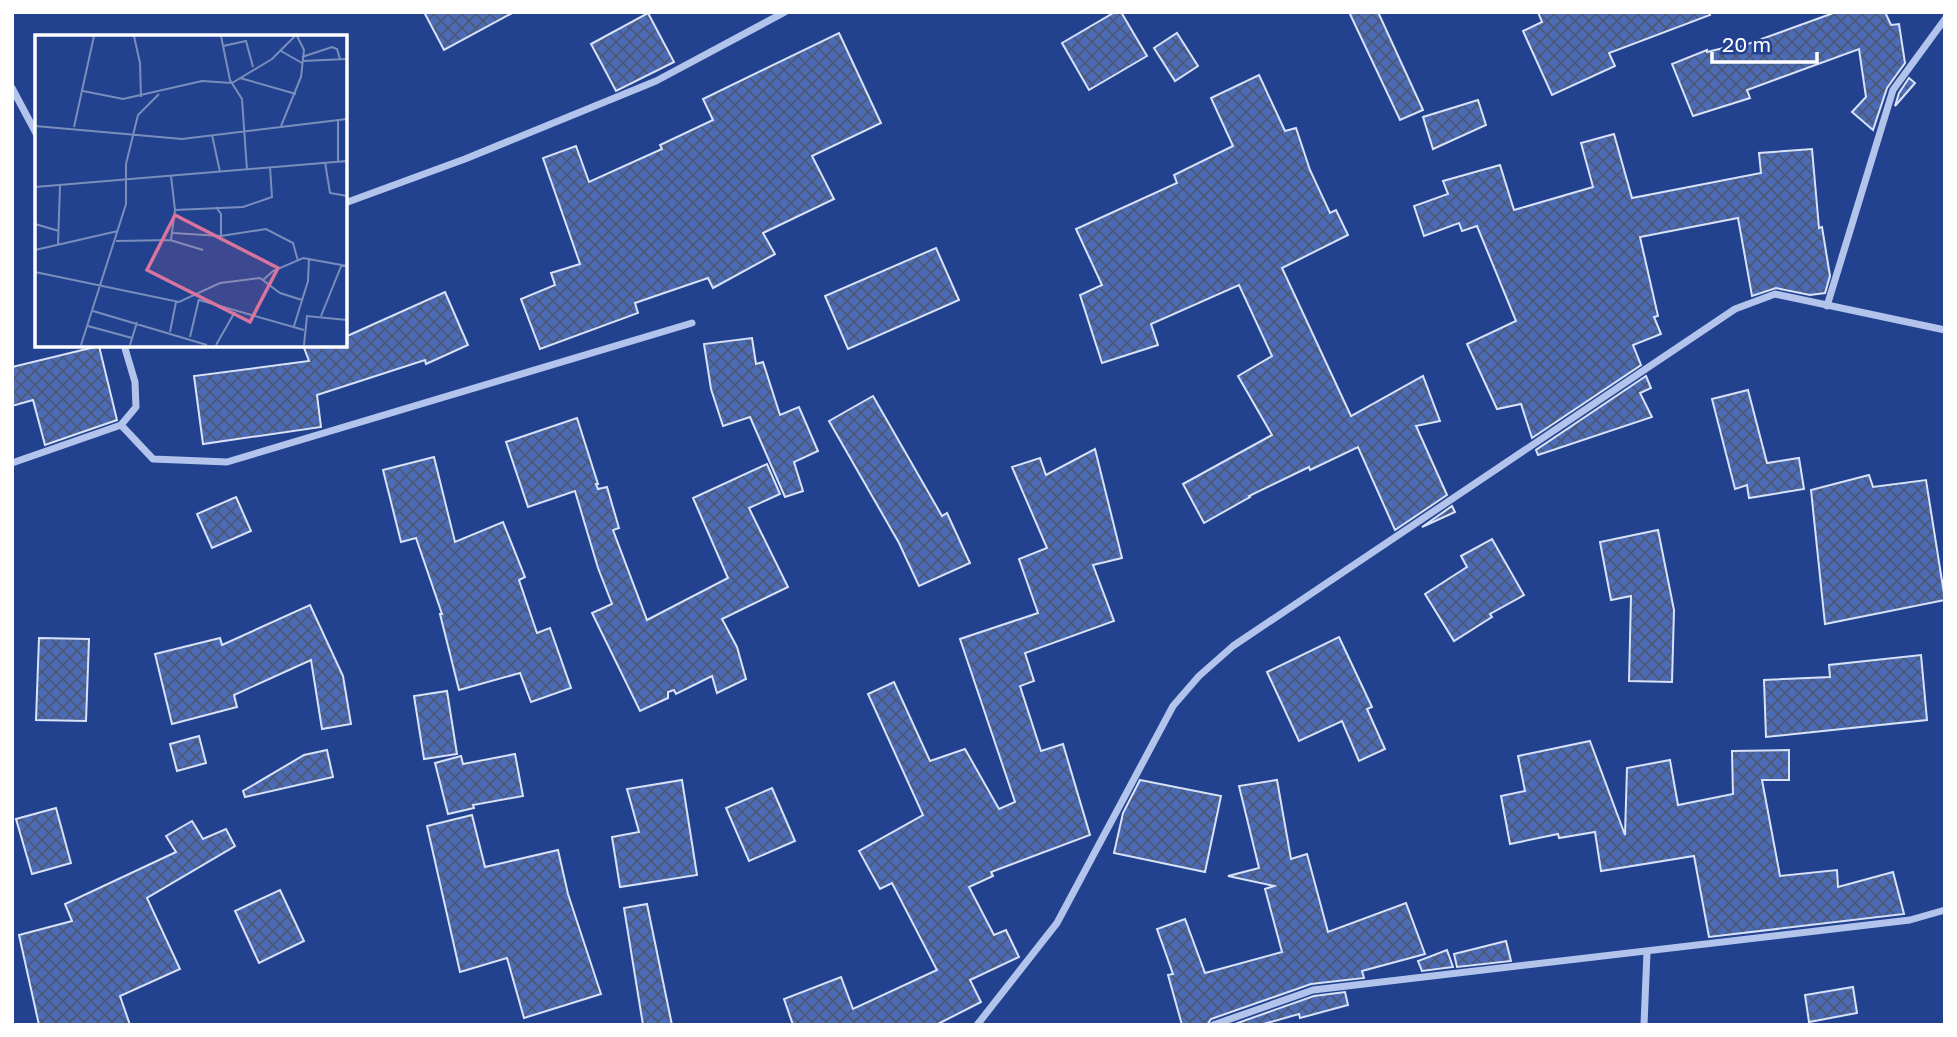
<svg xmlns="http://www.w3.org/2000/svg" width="1957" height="1037" font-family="'Golos Text',sans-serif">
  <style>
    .building { fill: url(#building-cross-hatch); stroke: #d8e2f9; stroke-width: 2 }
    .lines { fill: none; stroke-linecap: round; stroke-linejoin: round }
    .street { stroke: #b3c4ec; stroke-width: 7 }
    .inset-road { fill: none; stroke: #7a8ebc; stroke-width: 2 }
    .view { fill: #da749d; fill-opacity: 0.15; stroke: #da749d; stroke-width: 3.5 }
    .inset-edge { fill: none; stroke: #fff; stroke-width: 3.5 }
  </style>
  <defs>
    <pattern id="building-cross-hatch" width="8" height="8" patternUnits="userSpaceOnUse" patternTransform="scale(1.75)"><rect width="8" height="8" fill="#4b6bb6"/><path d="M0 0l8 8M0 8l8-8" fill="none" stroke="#4c5876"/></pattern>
  </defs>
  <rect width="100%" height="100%" fill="#22428f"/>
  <g class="building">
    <polygon points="424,12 514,12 444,50"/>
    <polygon points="1115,12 1121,12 1147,56 1089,90 1062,43"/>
    <polygon points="1349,12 1378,12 1423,110 1400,120"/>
    <polygon points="1538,12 1709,12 1710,15 1609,53 1615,66 1552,95 1523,31 1542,22"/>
    <polygon points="1836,12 1885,12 1891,25 1899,24 1905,63 1887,88 1873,130 1852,112 1866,97 1859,49 1747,90 1750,98 1693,116 1672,64 1707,50 1707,52 1736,45 1737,48"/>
    <polygon points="648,13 674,62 616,91 591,44"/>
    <polygon points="839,33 881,123 812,156 834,199 763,233 775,254 713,288 708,278 635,303 638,313 540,349 521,299 555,285 551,273 580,264 543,158 576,146 589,182 662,149 660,145 713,120 703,99"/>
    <polygon points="1177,33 1198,66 1175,81 1154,48"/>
    <polygon points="1259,75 1285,131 1296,128 1310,170 1330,213 1336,210 1348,235 1282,268 1351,416 1423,376 1440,421 1416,426 1447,495 1395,530 1358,447 1310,470 1309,467 1249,496 1250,497 1204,523 1183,484 1272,435 1238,376 1272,356 1239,285 1151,324 1158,345 1102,363 1080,295 1102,285 1076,229 1177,183 1174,175 1233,146 1211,98"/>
    <polygon points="1909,78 1915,83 1895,106 1899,93"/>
    <polygon points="1478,100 1486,125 1433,149 1423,117"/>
    <polygon points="1614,134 1632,198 1761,173 1759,153 1812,149 1819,228 1822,227 1830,276 1825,293 1810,295 1776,288 1752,296 1738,218 1640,237 1658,316 1654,317 1661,334 1633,345 1641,365 1532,438 1521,404 1497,409 1467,344 1516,321 1477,226 1462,231 1459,223 1424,236 1414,206 1448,194 1443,181 1500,165 1514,210 1593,187 1581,143"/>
    <polygon points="936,248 959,300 848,349 825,296"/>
    <polygon points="445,292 468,345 426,364 425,360 317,395 321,427 203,444 194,376 309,361 303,345 345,345 345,337"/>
    <polygon points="752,338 756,364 763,362 780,415 799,407 818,451 794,462 803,491 785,497 750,417 723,426 711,389 704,344"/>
    <polygon points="99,346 117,420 45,445 33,400 12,406 12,367"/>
    <polygon points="1646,376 1651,388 1640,393 1652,417 1538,455 1536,450"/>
    <polygon points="1748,390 1767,463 1799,458 1804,489 1749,498 1747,485 1735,489 1712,399"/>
    <polygon points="873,396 942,516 947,513 970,563 919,586 899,543 829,421"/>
    <polygon points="577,418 598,484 596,484 598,489 607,487 619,528 613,530 647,620 728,578 693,498 767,464 780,494 749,508 788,587 722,619 737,647 746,679 717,693 712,676 676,694 674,690 668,692 668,698 640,711 592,613 612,604 598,568 575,491 528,507 506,442"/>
    <polygon points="1095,449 1122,558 1093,565 1114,621 1025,653 1034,681 1020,686 1041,751 1063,744 1090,835 991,872 993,876 969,887 994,935 1006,930 1019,957 970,980 981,1002 936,1025 793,1025 784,999 841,977 853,1009 937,970 892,883 880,889 859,851 923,815 868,694 894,682 930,761 965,749 999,809 1015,802 960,639 1038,613 1019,559 1047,548 1012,467 1040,458 1046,475"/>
    <polygon points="434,457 455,542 503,522 525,577 519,580 537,633 550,628 571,688 531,702 520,673 459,690 440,614 442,614 416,538 401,542 383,470"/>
    <polygon points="1869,475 1873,487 1926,480 1945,600 1825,624 1811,490"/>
    <polygon points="236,497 251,531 212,548 197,514"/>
    <polygon points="1452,506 1455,512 1422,527"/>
    <polygon points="1658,530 1674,610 1672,682 1629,681 1631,596 1611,600 1600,542"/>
    <polygon points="1492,539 1524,595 1490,614 1492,617 1454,641 1425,594 1467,567 1461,556"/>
    <polygon points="310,605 343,676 351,724 322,729 311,660 234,695 237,707 172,724 155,654 220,638 222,645"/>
    <polygon points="1339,637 1372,707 1367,709 1385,749 1359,761 1342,721 1299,741 1267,672"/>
    <polygon points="39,638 89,639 86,721 36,720"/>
    <polygon points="1921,655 1927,720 1766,737 1764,680 1830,677 1829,665"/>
    <polygon points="447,691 457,754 424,759 414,696"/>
    <polygon points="199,736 206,763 177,771 170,744"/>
    <polygon points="1590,741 1625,835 1627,768 1670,760 1678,805 1733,794 1732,751 1789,750 1789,780 1762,780 1780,876 1837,870 1838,887 1893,872 1904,914 1709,937 1694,856 1601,871 1595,832 1559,838 1558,834 1510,844 1501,796 1525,791 1518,756"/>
    <polygon points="327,750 333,777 245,797 243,791 304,755"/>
    <polygon points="515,754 523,796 473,805 474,808 448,814 435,763 461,756 463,764"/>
    <polygon points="682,780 697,875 620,887 612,837 639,832 627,789"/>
    <polygon points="1140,780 1221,796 1205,872 1114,853 1123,813"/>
    <polygon points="1277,780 1291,859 1307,854 1328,932 1406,903 1425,954 1362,971 1364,978 1311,984 1211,1019 1207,1025 1182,1025 1168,975 1173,974 1157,929 1185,919 1205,973 1282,952 1265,889 1274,886 1228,876 1259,868 1239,786"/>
    <polygon points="772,788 795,841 749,861 726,808"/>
    <polygon points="56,808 71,863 32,874 16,819"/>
    <polygon points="472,815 485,867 558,850 568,894 601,994 524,1018 507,958 460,972 427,826"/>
    <polygon points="192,821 203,839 226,829 235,846 147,898 180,969 120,996 130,1025 39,1025 19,935 72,921 65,904 176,852 166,836"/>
    <polygon points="280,890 304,941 259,963 235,911"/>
    <polygon points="647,904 672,1025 643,1025 624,908"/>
    <polygon points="1506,941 1511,961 1457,967 1454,954"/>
    <polygon points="1447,950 1453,967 1422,971 1418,961"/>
    <polygon points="1853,987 1857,1013 1809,1022 1805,995"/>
    <polygon points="1345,992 1348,1005 1300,1018 1299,1014 1260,1025 1232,1025 1314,996"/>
  </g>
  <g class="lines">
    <g class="street">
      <polyline points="12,88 37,135"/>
      <polyline points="345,203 465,159 656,81 785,12"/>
      <polyline points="1827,306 1893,90 1945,19"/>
      <polyline points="121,425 153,459 227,462 692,323"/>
      <polyline points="12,463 121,425 136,407 135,382 124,345"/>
      <polyline points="977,1025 1057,923 1173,706 1199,676 1233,646 1735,309 1775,294 1945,330"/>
      <polyline points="1213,1025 1313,990 1910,920 1945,910"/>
      <polyline points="1644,1025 1647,952"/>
    </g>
  </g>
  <g transform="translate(35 35)">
    <rect width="312" height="312" fill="#22428f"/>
    <path class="inset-road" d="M 99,1 L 105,28 L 106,62M 186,1 L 195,45 L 207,64 L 212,135M 188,11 L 211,6 L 218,32M 246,16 L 267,28M 267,22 L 297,12 L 302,14 L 305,24M 267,26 L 312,24M 205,43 L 261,59M 48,56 L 88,64 L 167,46 L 197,48 L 237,24 L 260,1M 303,86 L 303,126M 0,91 L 147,104 L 312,84M 246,91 L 266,42 L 269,15 L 262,1M 39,92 L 59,1M 177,100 L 185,137M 290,127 L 295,158 L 312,161M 136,141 L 140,175 L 208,172 L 237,162 L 235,132M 0,152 L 312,126M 181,172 L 186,179 L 186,201M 0,189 L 24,196M 138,198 L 186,201 L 231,194 L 258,208 L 263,226M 135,205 L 168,215M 81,206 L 136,205 L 140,175M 23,210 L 25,150M 0,215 L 83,196M 0,237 L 144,267 L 185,248 L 225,243 L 245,258 L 267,265M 228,245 L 238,236 L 268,223 L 312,231M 164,265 L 269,295M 58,276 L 172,310M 286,281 L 307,229M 53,291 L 97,303M 259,291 L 273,246 L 274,223M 135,297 L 141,267M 155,302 L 164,264M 46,310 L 91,169 L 91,129 L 103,80 L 124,59M 95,310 L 102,287M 181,310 L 201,275M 269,310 L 272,281 L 312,285"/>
    <path class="view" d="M 140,180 L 243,233 L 215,287 L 112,235 Z"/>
    <rect width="312" height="312" class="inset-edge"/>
  </g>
  <rect width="1957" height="1037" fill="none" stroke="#ffffff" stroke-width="28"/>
  <path d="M1712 52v10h105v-10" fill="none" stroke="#ffffff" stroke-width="3.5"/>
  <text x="1722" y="52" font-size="21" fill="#ffffff" stroke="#22428f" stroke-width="5" paint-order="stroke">20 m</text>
</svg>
